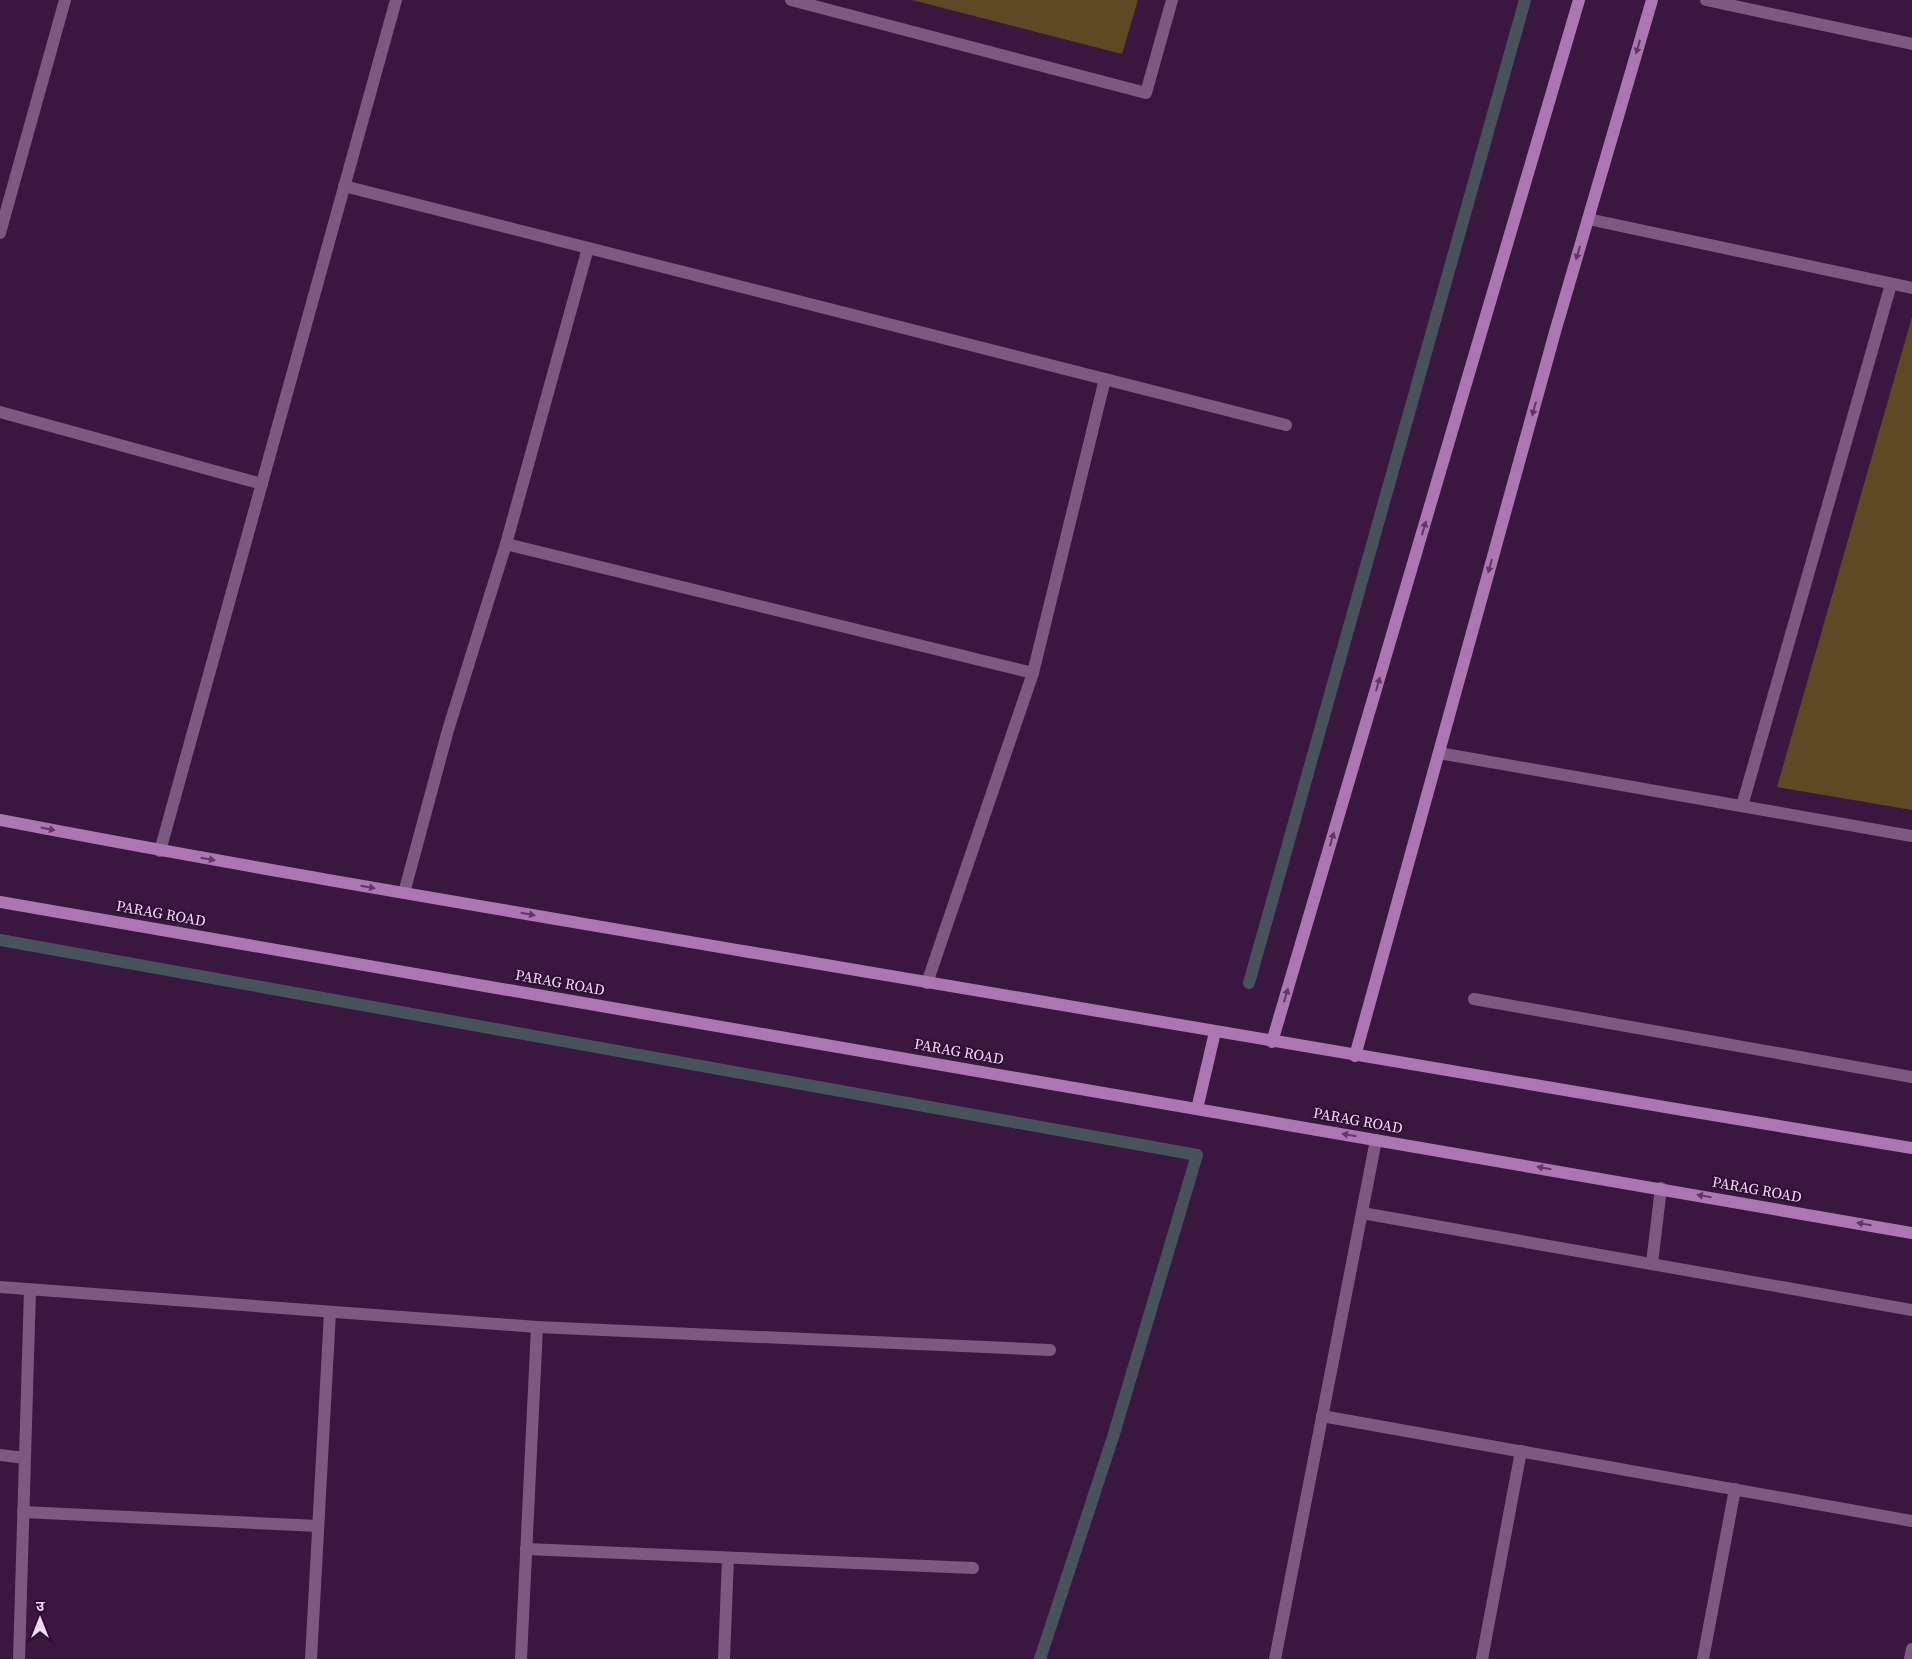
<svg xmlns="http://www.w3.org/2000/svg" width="1912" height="1659" font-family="'Source Serif 4','Noto Sans Devanagari',serif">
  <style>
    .green { fill: #5d4923 }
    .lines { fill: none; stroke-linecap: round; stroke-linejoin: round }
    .stream { stroke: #48525b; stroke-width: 12 }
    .lane { stroke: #7c5a80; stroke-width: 12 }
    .street { stroke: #7c5a80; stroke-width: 12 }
    .secondary { stroke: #ac76b3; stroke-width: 12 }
    .oneway { fill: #613667 }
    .labels { text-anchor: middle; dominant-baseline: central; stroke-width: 4; stroke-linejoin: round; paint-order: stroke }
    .street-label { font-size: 15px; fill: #f0daf3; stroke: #2f0c34 }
  </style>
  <rect width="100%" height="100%" fill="#3a173f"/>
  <g class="green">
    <polygon points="912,0 1138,0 1122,54"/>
    <polygon points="1912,317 1912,810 1777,787"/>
  </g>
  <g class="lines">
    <g class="stream">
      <polyline points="0,940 1197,1155 1113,1437 1040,1659"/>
      <polyline points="1249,983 1525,0"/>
    </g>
    <g class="lane">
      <polyline points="0,1455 25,1458"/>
      <polyline points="311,1659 330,1312"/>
    </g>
    <g class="street">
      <polyline points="791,0 1146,93 1172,0"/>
      <polyline points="1706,0 1912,44"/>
      <polyline points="344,186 1286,425"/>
      <polyline points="1588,219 1912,288"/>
      <polyline points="0,233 65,0"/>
      <polyline points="0,412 262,484"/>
      <polyline points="506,544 1033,673"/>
      <polyline points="1439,753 1912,836"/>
      <polyline points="1742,806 1891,284"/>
      <polyline points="160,851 396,0"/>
      <polyline points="404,893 448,730 506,544 588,248"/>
      <polyline points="927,983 1033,673 1105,379"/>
      <polyline points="1474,999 1912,1077"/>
      <polyline points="1362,1213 1912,1310"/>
      <polyline points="1652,1263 1661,1188"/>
      <polyline points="0,1287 537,1327 1050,1350"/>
      <polyline points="1322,1416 1912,1521"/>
      <polyline points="23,1512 318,1526"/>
      <polyline points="526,1549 973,1568"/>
      <polyline points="19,1659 30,1290"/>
      <polyline points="521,1659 537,1327"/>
      <polyline points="724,1659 728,1558"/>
      <polyline points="1275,1659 1376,1140"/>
      <polyline points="1482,1659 1521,1451"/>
      <polyline points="1703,1659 1735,1489"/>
      <polyline points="1910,1659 1912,1649"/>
    </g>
    <g class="secondary">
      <path d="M 0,820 C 249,868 499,909 749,952 C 1136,1019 1524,1084 1912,1148"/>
      <polyline points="0,902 1912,1233"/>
      <polyline points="1272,1042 1579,0"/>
      <polyline points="1355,1056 1555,332 1652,0"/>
      <polyline points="1197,1109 1215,1032"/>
    </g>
  </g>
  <defs><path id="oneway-solid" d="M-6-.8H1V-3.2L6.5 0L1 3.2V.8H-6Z" transform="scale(1.25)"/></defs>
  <g class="oneway">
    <use href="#oneway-solid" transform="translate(1638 47) rotate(106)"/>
    <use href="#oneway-solid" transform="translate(1578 253) rotate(106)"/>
    <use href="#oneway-solid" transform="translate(1534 409) rotate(105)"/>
    <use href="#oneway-solid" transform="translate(1424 528) rotate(-74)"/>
    <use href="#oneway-solid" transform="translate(1490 566) rotate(105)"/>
    <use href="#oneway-solid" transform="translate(1378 684) rotate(-74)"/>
    <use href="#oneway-solid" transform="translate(48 829) rotate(11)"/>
    <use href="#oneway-solid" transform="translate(1332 839) rotate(-74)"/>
    <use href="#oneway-solid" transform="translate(208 859) rotate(10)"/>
    <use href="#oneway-solid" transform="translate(368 887) rotate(10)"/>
    <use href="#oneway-solid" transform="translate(528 914) rotate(10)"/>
    <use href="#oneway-solid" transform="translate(1286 995) rotate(-74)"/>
    <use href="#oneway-solid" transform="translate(1349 1135) rotate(-170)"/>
    <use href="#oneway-solid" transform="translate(1544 1168) rotate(-170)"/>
    <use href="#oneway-solid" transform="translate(1704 1196) rotate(-170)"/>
    <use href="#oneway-solid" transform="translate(1864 1224) rotate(-170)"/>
  </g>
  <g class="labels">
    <g class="street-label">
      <text transform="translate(161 913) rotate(10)">PARAG ROAD</text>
      <text transform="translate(560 982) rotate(10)">PARAG ROAD</text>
      <text transform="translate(959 1051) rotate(10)">PARAG ROAD</text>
      <text transform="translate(1358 1120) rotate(10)">PARAG ROAD</text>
      <text transform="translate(1757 1189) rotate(10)">PARAG ROAD</text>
    </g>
  </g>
  <g transform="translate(40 1619)" stroke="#2f0c34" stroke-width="4" paint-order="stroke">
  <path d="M0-4L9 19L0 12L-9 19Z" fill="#f0daf3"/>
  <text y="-8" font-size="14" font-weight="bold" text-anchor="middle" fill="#f0daf3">उ</text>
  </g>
</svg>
